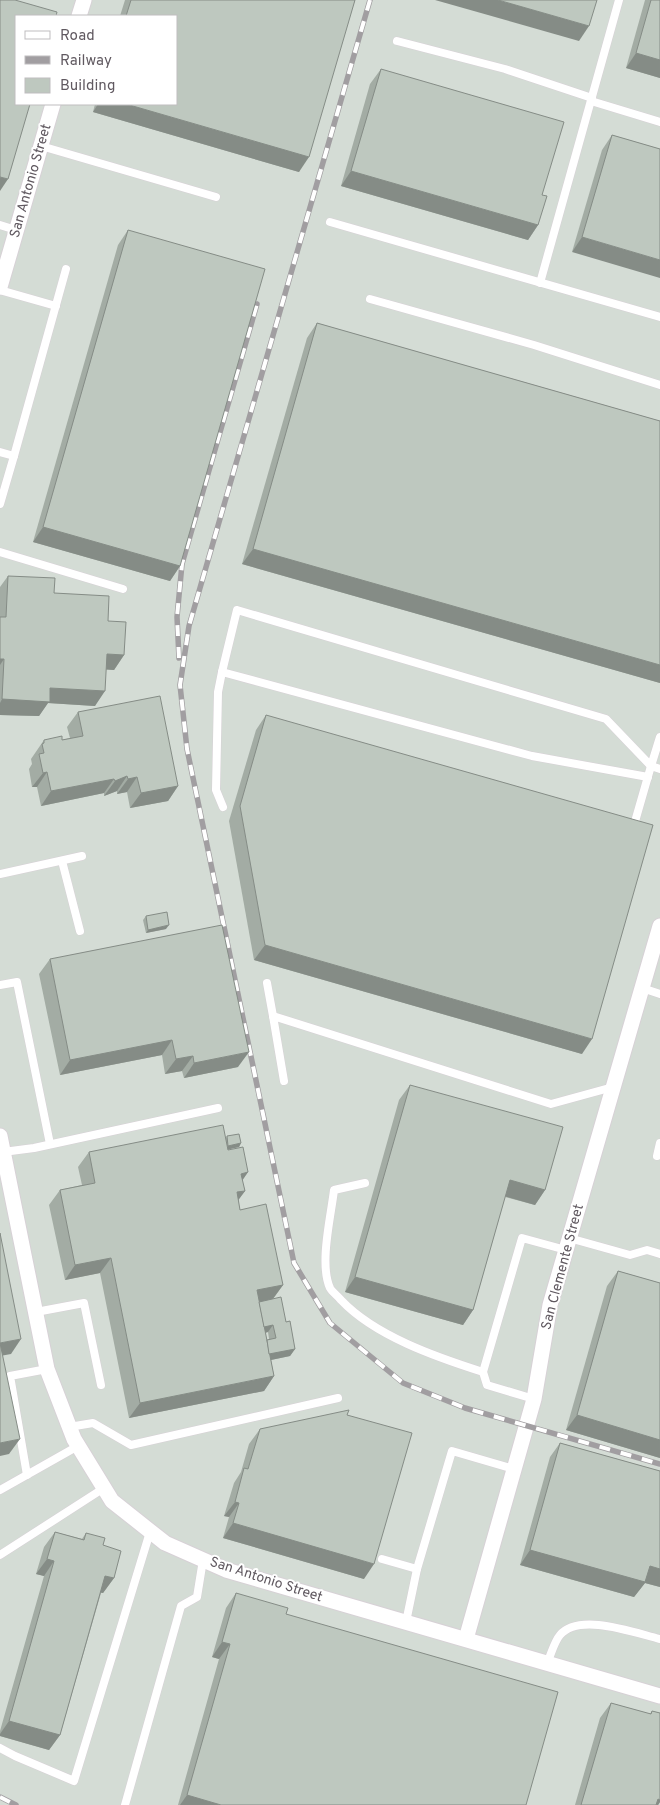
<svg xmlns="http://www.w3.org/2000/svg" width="660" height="1805" font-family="Overpass,sans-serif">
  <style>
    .industrial { fill: #d4dcd5; fill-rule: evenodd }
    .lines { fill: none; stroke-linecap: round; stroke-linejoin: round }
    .service-casing { stroke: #d7d1d6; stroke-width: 9 }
    .minor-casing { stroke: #d7d1d6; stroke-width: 17 }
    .service { stroke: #fff; stroke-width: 8 }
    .minor { stroke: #fff; stroke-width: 15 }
    .rail-casing { stroke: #a19ea1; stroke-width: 5.5 }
    .rail { stroke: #fff; stroke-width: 4; stroke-dasharray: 11; stroke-linecap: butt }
    .wall { fill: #a3aca4; fill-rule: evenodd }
    .shaded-wall { fill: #858c86 }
    .building { fill: #bec8bf; stroke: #858c86 }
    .labels { text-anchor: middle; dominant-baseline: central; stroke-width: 4; stroke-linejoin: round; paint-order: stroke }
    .street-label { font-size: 14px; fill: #605960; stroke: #fff }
  </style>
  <rect width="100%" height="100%" fill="#e0ebe2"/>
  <path class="industrial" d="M 0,0 L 660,0 L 660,1805 L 0,1805 ZM 16,16 L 176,16 L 176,104 L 16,104 Z"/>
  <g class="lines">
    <defs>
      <g id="service">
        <polyline points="397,41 505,69 592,98"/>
        <polyline points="591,101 660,122"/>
        <polyline points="41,146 216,197"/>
        <polyline points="330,222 660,317"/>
        <polyline points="0,225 16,230"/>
        <polyline points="540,283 619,0"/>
        <polyline points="0,290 56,306"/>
        <polyline points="370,299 534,345 660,385"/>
        <polyline points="0,452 14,456 0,504"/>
        <polyline points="14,456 66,269"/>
        <polyline points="0,552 123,589"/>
        <polyline points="222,672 218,692 216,790 223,807"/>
        <polyline points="648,777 532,756 222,672 237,610 606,719 651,766 660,737"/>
        <polyline points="634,825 651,766 660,769"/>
        <polyline points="62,861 80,931"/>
        <polyline points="0,874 82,856"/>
        <polyline points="267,983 273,1016"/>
        <polyline points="0,985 17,982 50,1144"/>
        <polyline points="642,988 660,994"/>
        <polyline points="284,1081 273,1016 551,1104 613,1087"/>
        <polyline points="3,1152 34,1148 218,1108"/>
        <polyline points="657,1156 660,1143"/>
        <path d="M 365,1183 L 334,1190 C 331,1216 319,1264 330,1288 C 332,1292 338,1296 341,1300 C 375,1336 436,1357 483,1372"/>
        <polyline points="569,1238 630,1255 647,1250 660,1254"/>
        <polyline points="36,1312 84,1303 101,1385"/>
        <polyline points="534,1399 487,1385 483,1372 522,1238 566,1250"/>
        <polyline points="69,1427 93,1423 131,1445 338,1398"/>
        <polyline points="27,1475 10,1376 47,1369"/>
        <polyline points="0,1490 78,1446"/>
        <polyline points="0,1555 104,1488"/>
        <polyline points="382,1559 417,1569"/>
        <polyline points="406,1622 417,1569 452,1451 514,1469"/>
        <path d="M 547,1663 C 551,1655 554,1642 560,1635 C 579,1612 635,1633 660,1639"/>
        <polyline points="0,1748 15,1756 74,1781 150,1532"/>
        <polyline points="125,1805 181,1606 197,1597 203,1560"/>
      </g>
      <g id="minor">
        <polyline points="79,16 84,0"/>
        <polyline points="0,287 53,104"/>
        <polyline points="0,1136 47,1369 74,1439 112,1501 165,1543 226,1570 660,1696"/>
        <polyline points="466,1639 534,1399 550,1305 660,926"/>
      </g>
    </defs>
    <use href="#service" class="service-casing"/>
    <use href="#minor" class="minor-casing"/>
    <use href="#service" class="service"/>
    <use href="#minor" class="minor"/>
    <defs>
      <g id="rail">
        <polyline points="370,0 189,626 180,685 187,749 294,1263 330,1323 403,1383 465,1408 660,1464"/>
        <polyline points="179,658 177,617 182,564 257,304"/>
        <polyline points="0,1797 16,1805"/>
      </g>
    </defs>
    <use href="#rail" class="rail-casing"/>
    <use href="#rail" class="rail"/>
  </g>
  <g class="wall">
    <polygon points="125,0 355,0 299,172 93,112 95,104 176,104 176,16 120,16"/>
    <polygon points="645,0 660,0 660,78 626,68"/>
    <polygon points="381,69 542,195 538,225 528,240 341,186 370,84"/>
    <polygon points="612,135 660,149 572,252 602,150"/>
    <polygon points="128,230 180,566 170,581 33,542 118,245"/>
    <polygon points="317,323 660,421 660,683 242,564 307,338"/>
    <polygon points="8,576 54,593 108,621 124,655 114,670 106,669 95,706 48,703 39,716 0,715 0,587"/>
    <polygon points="78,712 178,786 168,801 130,808 127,792 117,794 117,791 104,796 104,793 41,806 37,787 32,787 29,769 32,764 31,759 44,740 62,740 70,738 67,727"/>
    <polygon points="266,715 582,1054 254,960 229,821 256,730"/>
    <polygon points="146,916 166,929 146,933 143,920"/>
    <polygon points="50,959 238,1067 184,1078 182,1071 165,1074 162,1055 60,1075 39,974"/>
    <polygon points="410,1085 545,1190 535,1205 505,1197 473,1310 463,1325 345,1292 399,1100"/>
    <path d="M 227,1136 L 241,1143 L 239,1147 L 228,1149 L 248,1172 L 242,1180 L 245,1191 L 238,1200 L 240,1210 L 283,1285 L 273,1299 L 286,1322 L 295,1349 L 290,1356 L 271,1360 L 274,1376 L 264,1391 L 129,1418 L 100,1273 L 65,1280 L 49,1205 L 60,1190 L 82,1185 L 78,1167 L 89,1152 L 226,1138 ZM 268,1332 L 269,1339 L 267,1340 L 265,1333 Z"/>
    <polygon points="618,1271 660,1283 660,1458 566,1430 607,1286"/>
    <polygon points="347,1415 364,1579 223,1538 229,1517 224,1516 234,1483 241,1472 249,1444 260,1429"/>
    <polygon points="560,1443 660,1471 660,1587 645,1583 634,1597 520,1565 550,1457"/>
    <polygon points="55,1532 82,1539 86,1533 103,1545 114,1578 103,1593 101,1593 60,1735 49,1750 0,1736 0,1731 44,1576 36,1574 44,1547"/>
    <polygon points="236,1593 286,1614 526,1805 178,1805 219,1659 212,1657 226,1608"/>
    <polygon points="611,1703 650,1714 652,1711 660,1713 660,1802 658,1805 575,1805 600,1718"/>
  </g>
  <g class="shaded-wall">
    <polygon points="435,0 498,0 589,26 579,41"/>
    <polygon points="636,53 660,60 660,78 626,68"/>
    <polygon points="98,104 126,104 309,157 299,172 93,112"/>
    <polygon points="351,171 538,225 528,240 341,186"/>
    <polygon points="0,177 8,179 0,191"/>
    <polygon points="582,237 660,260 660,278 572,252"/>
    <polygon points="43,527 180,566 170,581 33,542"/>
    <polygon points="253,549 660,665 660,683 242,564"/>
    <polygon points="107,654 124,655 114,670 96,669"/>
    <polygon points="0,659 4,659 0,665"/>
    <polygon points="50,688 105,691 95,706 48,703 39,716 0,715 0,703 2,699"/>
    <polygon points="47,772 37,787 32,787 43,773"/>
    <polygon points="127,776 117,791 104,796 115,781"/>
    <polygon points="137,777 127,792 117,794 128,779"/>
    <polygon points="114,779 104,793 41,806 51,791"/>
    <polygon points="178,786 168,801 130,808 141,793"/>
    <polygon points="169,925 166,929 146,933 148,930"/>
    <polygon points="265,945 592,1039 582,1054 254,960"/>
    <polygon points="172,1040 162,1055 60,1075 70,1060"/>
    <polygon points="249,1052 238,1067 184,1078 194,1063"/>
    <polygon points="193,1056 182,1071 165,1074 176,1059"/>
    <polygon points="241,1143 239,1147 226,1150 228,1146"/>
    <polygon points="248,1172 238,1187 241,1174"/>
    <polygon points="510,1180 545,1190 535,1205 500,1195"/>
    <polygon points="245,1191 234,1206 237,1192"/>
    <polygon points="111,1258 100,1273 65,1280 75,1265"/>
    <polygon points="355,1277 473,1310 463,1325 345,1292"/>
    <polygon points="283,1285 272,1300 246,1305 257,1290"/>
    <polygon points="273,1325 268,1332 256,1335 261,1327"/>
    <polygon points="21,1339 11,1354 0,1356 0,1343"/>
    <polygon points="295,1349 290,1356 261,1362 267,1354"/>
    <polygon points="274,1376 264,1391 129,1418 140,1403"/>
    <polygon points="577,1415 660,1440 660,1458 566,1430"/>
    <polygon points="20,1439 9,1454 0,1456 0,1443"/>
    <polygon points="235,1502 239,1503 229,1517 224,1516"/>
    <polygon points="233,1523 374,1564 364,1579 223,1538"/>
    <polygon points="530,1550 650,1566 660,1569 660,1587 645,1583 634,1597 520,1565"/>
    <polygon points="47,1559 54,1561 44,1576 36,1574"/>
    <polygon points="105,1576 114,1578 103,1593 95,1591"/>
    <polygon points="222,1642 230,1644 219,1659 212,1657"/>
    <polygon points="9,1721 60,1735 49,1750 0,1736 0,1734"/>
    <polygon points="187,1795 221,1805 180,1805"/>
    <polygon points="658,1799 660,1800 660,1802 658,1805 654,1805"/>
  </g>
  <g class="building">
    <polygon points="0,0 15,0 57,12 56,16 16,16 16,104 30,104 8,179 0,177"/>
    <polygon points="131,0 355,0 309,157 126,104 176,104 176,16 126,16"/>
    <polygon points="498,0 597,0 589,26"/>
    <polygon points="651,0 660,0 660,60 636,53"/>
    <polygon points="381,69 564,122 542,195 547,196 538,225 351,171"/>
    <polygon points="612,135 660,149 660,260 582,237"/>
    <polygon points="128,230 265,269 180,566 43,527"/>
    <polygon points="317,323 660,421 660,665 253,549"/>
    <polygon points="8,576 55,578 54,593 109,596 108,621 126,622 124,655 107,654 105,691 50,688 50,702 2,699 4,659 0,659 0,617 6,617"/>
    <polygon points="160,696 178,786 141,793 137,777 128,779 127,776 115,781 114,779 51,791 47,772 43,773 39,754 44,753 42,744 44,743 44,740 62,736 62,740 83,736 78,712"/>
    <polygon points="266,715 653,825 592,1039 265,945 240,806"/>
    <polygon points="167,912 169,925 148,930 146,916"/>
    <polygon points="222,925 249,1052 194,1063 193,1056 176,1059 172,1040 70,1060 50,959"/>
    <polygon points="410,1085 563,1127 545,1190 510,1180 473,1310 355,1277"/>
    <polygon points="223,1125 228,1150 243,1147 248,1172 241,1174 245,1191 237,1192 240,1210 266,1204 283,1285 257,1290 274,1376 140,1403 111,1258 75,1265 60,1190 95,1183 89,1152"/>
    <polygon points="239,1134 241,1143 228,1146 227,1136"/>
    <polygon points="0,1233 21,1339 0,1343 20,1439 0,1443"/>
    <polygon points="618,1271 660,1283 660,1440 577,1415"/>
    <polygon points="281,1297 286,1322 290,1321 295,1349 269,1354 267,1340 276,1338 273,1325 264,1327 259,1302"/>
    <polygon points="349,1410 347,1415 412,1433 374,1564 233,1523 239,1503 235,1502 244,1468 248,1469 260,1429"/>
    <polygon points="560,1443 660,1471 660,1569 650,1566 645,1582 530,1550"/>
    <polygon points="55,1532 84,1540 86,1533 105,1538 103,1545 121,1551 114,1578 105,1576 60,1735 9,1721 54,1561 47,1559"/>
    <polygon points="236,1593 288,1608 286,1614 558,1692 526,1805 221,1805 187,1795 230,1644 222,1642"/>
    <polygon points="611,1703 651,1714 652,1711 660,1713 660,1800 658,1799 656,1805 581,1805"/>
  </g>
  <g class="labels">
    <g class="street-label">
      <text transform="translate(31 181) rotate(-74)">San Antonio Street</text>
      <text transform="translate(563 1267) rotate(-75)">San Clemente Street</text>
      <text transform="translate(266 1580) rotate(18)">San Antonio Street</text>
    </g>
  </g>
  <rect x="15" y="15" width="162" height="90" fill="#ffffff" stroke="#bfbdbf"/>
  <rect x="25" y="31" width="25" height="8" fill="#ffffff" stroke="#bfbdbf"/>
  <text x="60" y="40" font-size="15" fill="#605960">Road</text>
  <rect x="25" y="56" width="25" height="8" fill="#a19ea1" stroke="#bfbdbf"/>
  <text x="60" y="65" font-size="15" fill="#605960">Railway</text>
  <rect x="25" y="78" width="25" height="15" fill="#bec8bf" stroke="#bfbdbf"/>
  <text x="60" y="90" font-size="15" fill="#605960">Building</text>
</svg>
